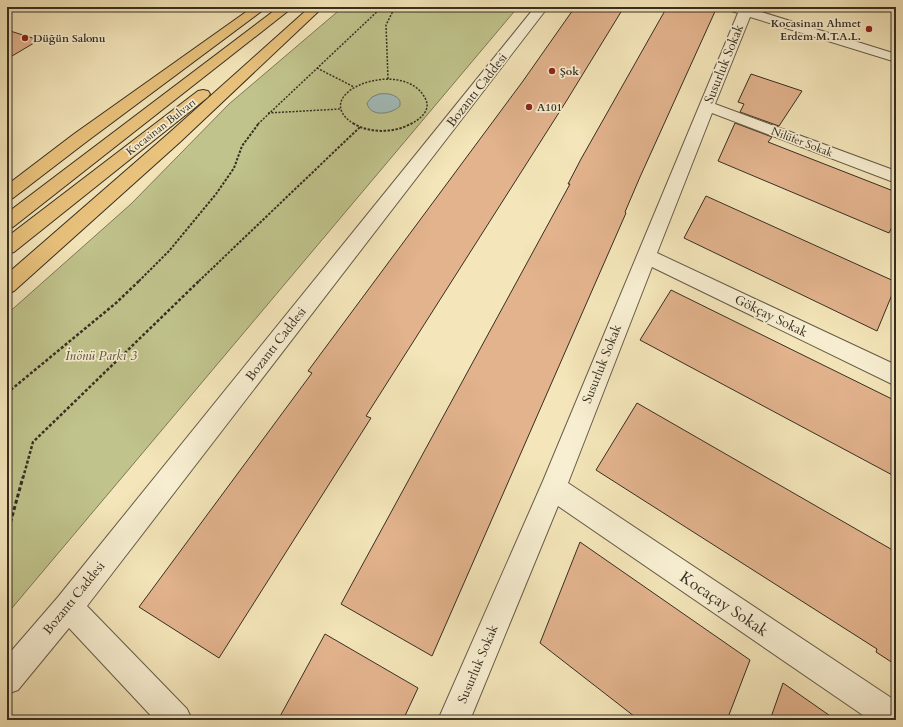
<svg xmlns="http://www.w3.org/2000/svg" width="903" height="727" font-family="Cardo,serif">
  <style>
    .green { fill: #c0c38c; stroke: #7c7857 }
    .water { fill: #a2bcbc; stroke: #77837e }
    .building { fill: #e2b38d; stroke: #372e22 }
    .lines { fill: none; stroke-linecap: round; stroke-linejoin: round }
    .street-casing { stroke: #665c48; stroke-width: 2 }
    .highway-casing { stroke: #372e22; stroke-width: 2 }
    .path-far3 { stroke: #372e22; stroke-width: 1.5; stroke-dasharray: 2 1.5; stroke-linecap: butt }
    .path-far2 { stroke: #372e22; stroke-width: 2; stroke-dasharray: 2.5 1.5; stroke-linecap: butt }
    .path-far1 { stroke: #372e22; stroke-width: 2.5; stroke-dasharray: 3 2; stroke-linecap: butt }
    .path { stroke: #372e22; stroke-width: 3; stroke-dasharray: 4 2.5; stroke-linecap: butt }
    .street { fill: #f8efd2; fill-rule: evenodd }
    .highway { fill: #eac37d; fill-rule: evenodd }
    .poi-dot { fill: #8f2418; stroke: #f8efd2; stroke-width: 1.5 }
    .labels { text-anchor: middle; dominant-baseline: central; stroke-width: 3.5; stroke-linejoin: round; paint-order: stroke }
    .far-poi-label { font-size: 11px; font-weight: bold; fill: #372e22; stroke: #f8efd2; text-anchor: start }
    .far-street-label { font-size: 11px; fill: #372e22; stroke: #f8efd2 }
    .street-label { font-size: 13px; fill: #372e22; stroke: #f8efd2 }
    .park-label { font-size: 13px; font-style: italic; fill: #59533c; stroke: #f8efd2 }
    .near-street-label { font-size: 16px; fill: #372e22; stroke: #f8efd2 }
  </style>
  <rect width="100%" height="100%" fill="#f4e6ba"/>
  <filter id="stains"><feTurbulence type="fractalNoise" baseFrequency=".005" numOctaves="4"/><feColorMatrix values="0 0 0 0 .2 0 0 0 0 .09 0 0 0 0 .02 0 0 0 .5 -.17"/></filter>
  <radialGradient id="worn" r=".72"><stop offset=".6" stop-color="#630" stop-opacity="0"/><stop offset="1" stop-color="#630" stop-opacity=".3"/></radialGradient>
  <polygon class="green" points="343,7 518,7 7,614 7,314 131,204 229,104"/>
  <path class="water" d="M 379,94 C 387,93 396,94 400,101 L 400,106 C 392,114 370,118 367,103 L 372,97 Z"/>
  <g class="building">
    <polygon points="575,7 624,7 567,100 366,416 371,418 219,658 139,607 312,373 308,371 523,81"/>
    <polygon points="667,7 717,7 640,177 625,212 626,213 432,656 341,604 570,184 568,184 581,159"/>
    <polygon points="7,30 39,40 7,59"/>
    <polygon points="751,74 802,91 779,126 740,112 744,104 738,102"/>
    <polygon points="735,123 772,137 768,142 896,192 896,219 889,233 718,161"/>
    <polygon points="706,196 896,282 896,285 877,331 684,238"/>
    <polygon points="671,290 896,401 896,477 640,340"/>
    <polygon points="637,403 896,552 896,665 876,652 877,649 596,470"/>
    <polygon points="580,542 750,660 727,720 639,720 540,643"/>
    <polygon points="325,634 418,688 403,720 278,720"/>
    <polygon points="783,683 836,720 770,720"/>
  </g>
  <g class="lines">
    <defs>
      <g id="street">
        <polygon points="535,7 548,7 87,606 187,709 192,720 155,720 69,628 18,690 7,694 7,656 58,597"/>
        <polygon points="726,7 753,7 752,9 896,54 896,62 750,17 715,104 896,171 896,183 712,113 657,253 896,365 896,386 652,267 568,483 896,701 896,720 870,720 558,506 470,720 438,720 543,481 738,13 728,10"/>
      </g>
      <g id="highway">
        <polygon points="253,7 267,7 86,142 13,198 7,200 7,185 74,134"/>
        <polygon points="279,7 293,7 13,227 7,229 7,213"/>
        <polygon points="310,7 323,7 180,142 14,291 7,294 7,274 168,134"/>
        <polygon points="203,90 208,91 210,94 208,97 14,252 7,254 7,237 198,91"/>
      </g>
    </defs>
    <use href="#street" class="street-casing"/>
    <use href="#highway" class="highway-casing"/>
    <g class="path-far3">
      <polyline points="317,68 354,87"/>
      <polyline points="388,79 386,25 395,7"/>
      <polyline points="268,113 340,109"/>
      <polyline points="258,124 382,7"/>
      <path d="M 354,124 C 305,93 403,56 425,98 C 432,110 420,119 411,124"/>
    </g>
    <g class="path-far2">
      <path d="M 353,123 C 369,134 396,133 412,123"/>
      <polyline points="139,281 169,251 216,194 234,168 242,146 259,123"/>
      <polyline points="199,281 360,127"/>
    </g>
    <g class="path-far1">
      <polyline points="7,393 116,303 140,280"/>
      <polyline points="23,478 33,442 200,280"/>
    </g>
    <polyline class="path" points="7,535 23,477"/>
    <use href="#street" class="street"/>
    <use href="#highway" class="highway"/>
  </g>
  <g class="poi-dot">
    <circle cx="869" cy="29" r="4"/>
    <circle cx="25" cy="38" r="4"/>
    <circle cx="552" cy="71" r="4"/>
    <circle cx="529" cy="107" r="4"/>
  </g>
  <g class="labels">
    <g class="far-poi-label">
      <text x="861" y="23" text-anchor="end">Kocasinan Ahmet<tspan x="861" dy="13">Erdem M.T.A.L.</tspan></text>
      <text x="33" y="38">Düğün Salonu</text>
      <text x="560" y="71">Şok</text>
      <text x="537" y="107">A101</text>
    </g>
    <g class="far-street-label">
      <text transform="translate(161 127) rotate(-38)">Kocasinan Bulvarı</text>
      <text transform="translate(802 142) rotate(21)">Nilüfer Sokak</text>
    </g>
    <g class="street-label">
      <text transform="translate(724 64) rotate(-68)">Susurluk Sokak</text>
      <text transform="translate(477 90) rotate(-52)">Bozantı Caddesi</text>
      <text transform="translate(771 316) rotate(26)">Gökçay Sokak</text>
      <text transform="translate(276 344) rotate(-52)">Bozantı Caddesi</text>
      <text transform="translate(602 364) rotate(-68)">Susurluk Sokak</text>
      <text transform="translate(74 598) rotate(-51)">Bozantı Caddesi</text>
      <text transform="translate(478 664) rotate(-67)">Susurluk Sokak</text>
    </g>
    <g class="park-label">
      <text x="101" y="356">İnönü Parkı 3</text>
    </g>
    <g class="near-street-label">
      <text transform="translate(724 604) rotate(34)">Kocaçay Sokak</text>
    </g>
  </g>
  <rect width="903" height="727" fill="none" stroke="#f4e6ba" stroke-width="24"/>
  <rect x="8" y="8" width="887" height="711" fill="none" stroke="#372e22" stroke-width="2"/>
  <rect x="12" y="12" width="879" height="703" fill="none" stroke="#372e22"/>
  <rect width="100%" height="100%" filter="url(#stains)"/>
  <rect width="100%" height="100%" fill="url(#worn)"/>
</svg>
